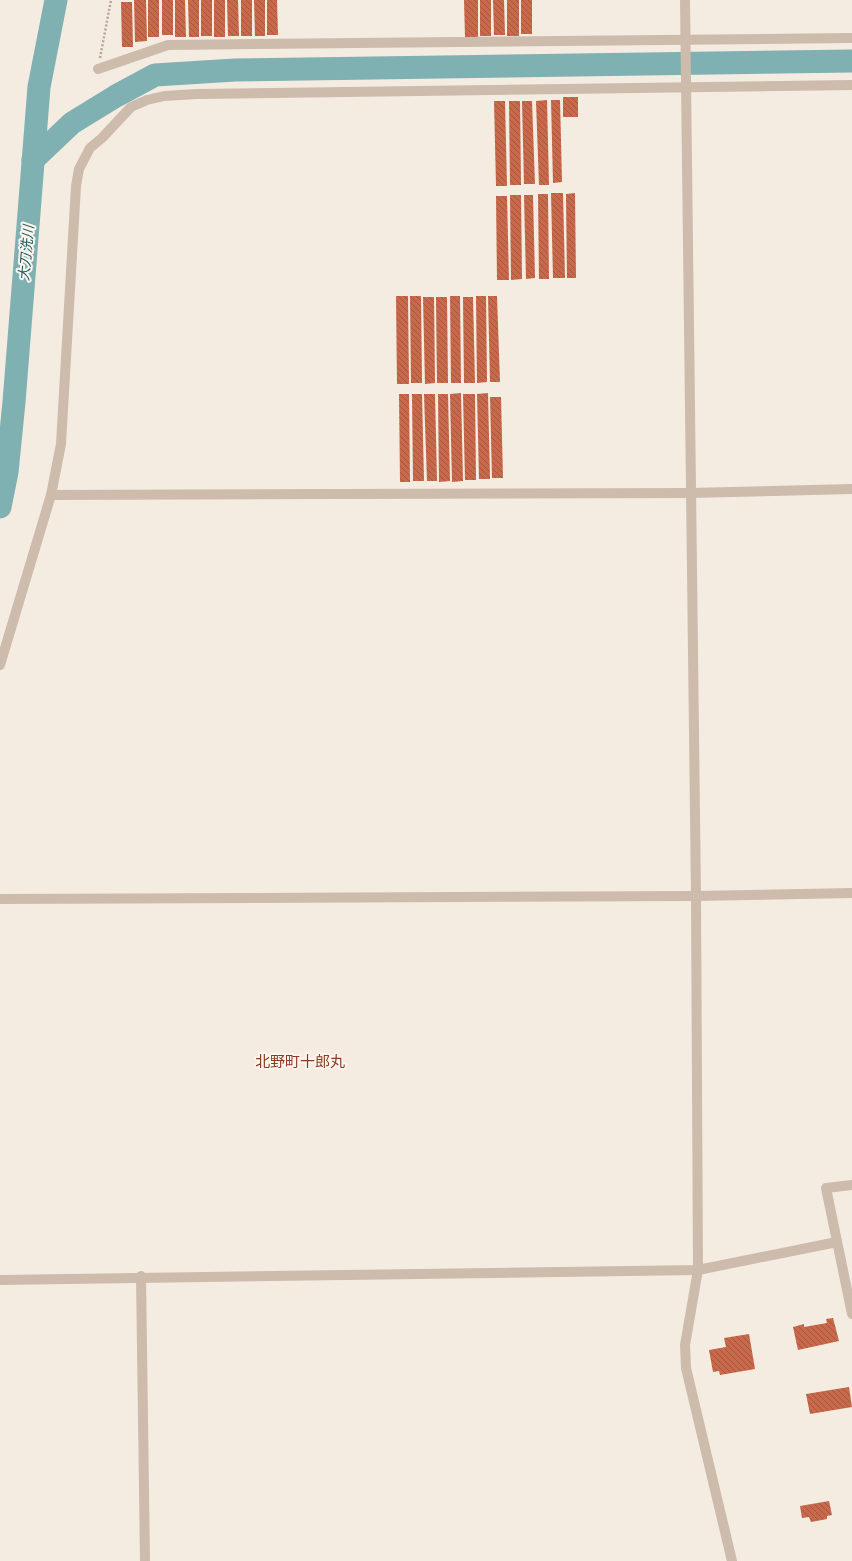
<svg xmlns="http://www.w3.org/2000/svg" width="852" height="1561" font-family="Helvetica,'Noto Sans JP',sans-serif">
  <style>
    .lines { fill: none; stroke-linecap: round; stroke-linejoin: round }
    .river { stroke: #7fb0b2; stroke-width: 23 }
    .building { fill: url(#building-back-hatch) }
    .path { stroke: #b9a596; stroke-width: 2.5; stroke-dasharray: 2 2; stroke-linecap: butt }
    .minor { stroke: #cdbbac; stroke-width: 10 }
    .labels { text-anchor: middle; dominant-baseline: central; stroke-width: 4; stroke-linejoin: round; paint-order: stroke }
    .water-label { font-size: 14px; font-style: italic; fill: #1f5a5e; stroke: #fbf5ee }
    .quarter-label { font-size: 15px; fill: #8c3b22; stroke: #fbf5ee }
  </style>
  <defs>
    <pattern id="building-back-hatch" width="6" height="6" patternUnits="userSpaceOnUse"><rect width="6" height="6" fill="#c8694b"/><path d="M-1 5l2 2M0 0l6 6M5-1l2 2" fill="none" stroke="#a4573f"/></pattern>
  </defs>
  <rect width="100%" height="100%" fill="#f4ebe1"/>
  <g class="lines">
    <g class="river">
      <polyline points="33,160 72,123 116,96 155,75 235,70 852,61"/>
      <polyline points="0,507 7,472 14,402 39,87 56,0"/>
    </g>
  </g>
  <g class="building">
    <polygon points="134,0 146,0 147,41 135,42"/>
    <rect x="148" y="0" width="11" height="37"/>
    <rect x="162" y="0" width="11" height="35"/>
    <polygon points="175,0 185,0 186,37 175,37"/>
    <polygon points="188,0 199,0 199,37 189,37"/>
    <rect x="201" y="0" width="11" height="36"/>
    <rect x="214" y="0" width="11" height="37"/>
    <polygon points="227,0 238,0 239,36 228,36"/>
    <rect x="241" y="0" width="11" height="36"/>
    <polygon points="254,0 265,0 265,36 255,36"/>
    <polygon points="267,0 277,0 278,35 267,35"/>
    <polygon points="464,0 478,0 478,37 465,37"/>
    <rect x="480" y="0" width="11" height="36"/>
    <polygon points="493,0 504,0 505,35 494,35"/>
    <rect x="507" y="0" width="12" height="36"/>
    <rect x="521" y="0" width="11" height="34"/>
    <polygon points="121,2 132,2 133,47 122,47"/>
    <rect x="563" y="97" width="15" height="20"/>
    <polygon points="547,100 549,185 539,185 536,101"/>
    <polygon points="551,100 560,100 562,182 553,183"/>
    <polygon points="494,101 505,101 507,186 496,186"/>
    <polygon points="509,101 520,101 521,185 510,185"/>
    <polygon points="522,101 532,101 535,184 524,184"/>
    <polygon points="551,193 563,193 565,278 553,278"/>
    <polygon points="575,193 576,278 567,278 566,194"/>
    <polygon points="538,194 548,194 549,279 539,279"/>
    <polygon points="510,195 521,195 522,279 511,280"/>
    <polygon points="524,195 533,195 535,278 526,279"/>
    <polygon points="496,196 507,196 509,280 497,280"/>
    <polygon points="396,296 408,296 409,384 397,384"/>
    <polygon points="410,296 421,296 422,383 411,383"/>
    <polygon points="450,296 460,296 461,383 451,383"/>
    <polygon points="476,296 486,296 487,382 477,383"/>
    <polygon points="488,296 497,296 500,382 490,382"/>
    <polygon points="423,297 434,297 435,383 425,384"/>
    <polygon points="436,297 447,297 448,383 437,383"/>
    <polygon points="463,297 473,297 475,383 464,383"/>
    <polygon points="461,393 463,481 452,482 450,394"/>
    <polygon points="488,393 490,479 479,479 477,394"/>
    <polygon points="399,394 409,394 410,482 400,482"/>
    <polygon points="412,394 422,394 424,481 413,481"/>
    <polygon points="424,394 435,394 437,481 427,481"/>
    <polygon points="438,394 448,394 450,481 439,482"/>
    <polygon points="463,394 475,394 476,480 465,480"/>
    <polygon points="490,397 501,397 503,478 492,478"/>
    <polygon points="833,1318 839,1341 798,1350 793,1327 804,1324 804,1327 827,1323 826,1319"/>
    <polygon points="749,1334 755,1369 720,1375 719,1371 713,1372 709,1350 726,1347 724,1338"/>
    <polygon points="849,1387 852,1407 810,1414 806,1394"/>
    <polygon points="829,1501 832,1515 827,1516 827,1519 811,1522 809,1517 802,1518 800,1506"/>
  </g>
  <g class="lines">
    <polyline class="path" points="100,58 111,0"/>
    <g class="minor">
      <polyline points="685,0 696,896 698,1270 685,1345 686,1368 732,1561"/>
      <polyline points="98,69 168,45 852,38"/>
      <polyline points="51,495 690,493 852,489"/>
      <polyline points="0,665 51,495 61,444 76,186 79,169 90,148 102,138 131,107 147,100 164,96 197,94 852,85"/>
      <polyline points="0,899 696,896 852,893"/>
      <polyline points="852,1185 826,1188 852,1314"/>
      <polyline points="141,1276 145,1561"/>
      <polyline points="0,1280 698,1270 837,1242"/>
    </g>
  </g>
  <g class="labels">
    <g class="water-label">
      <text transform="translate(26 253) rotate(-85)">大刀洗川</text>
    </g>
    <g class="quarter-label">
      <text x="300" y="1061">北野町十郎丸</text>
    </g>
  </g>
</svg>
